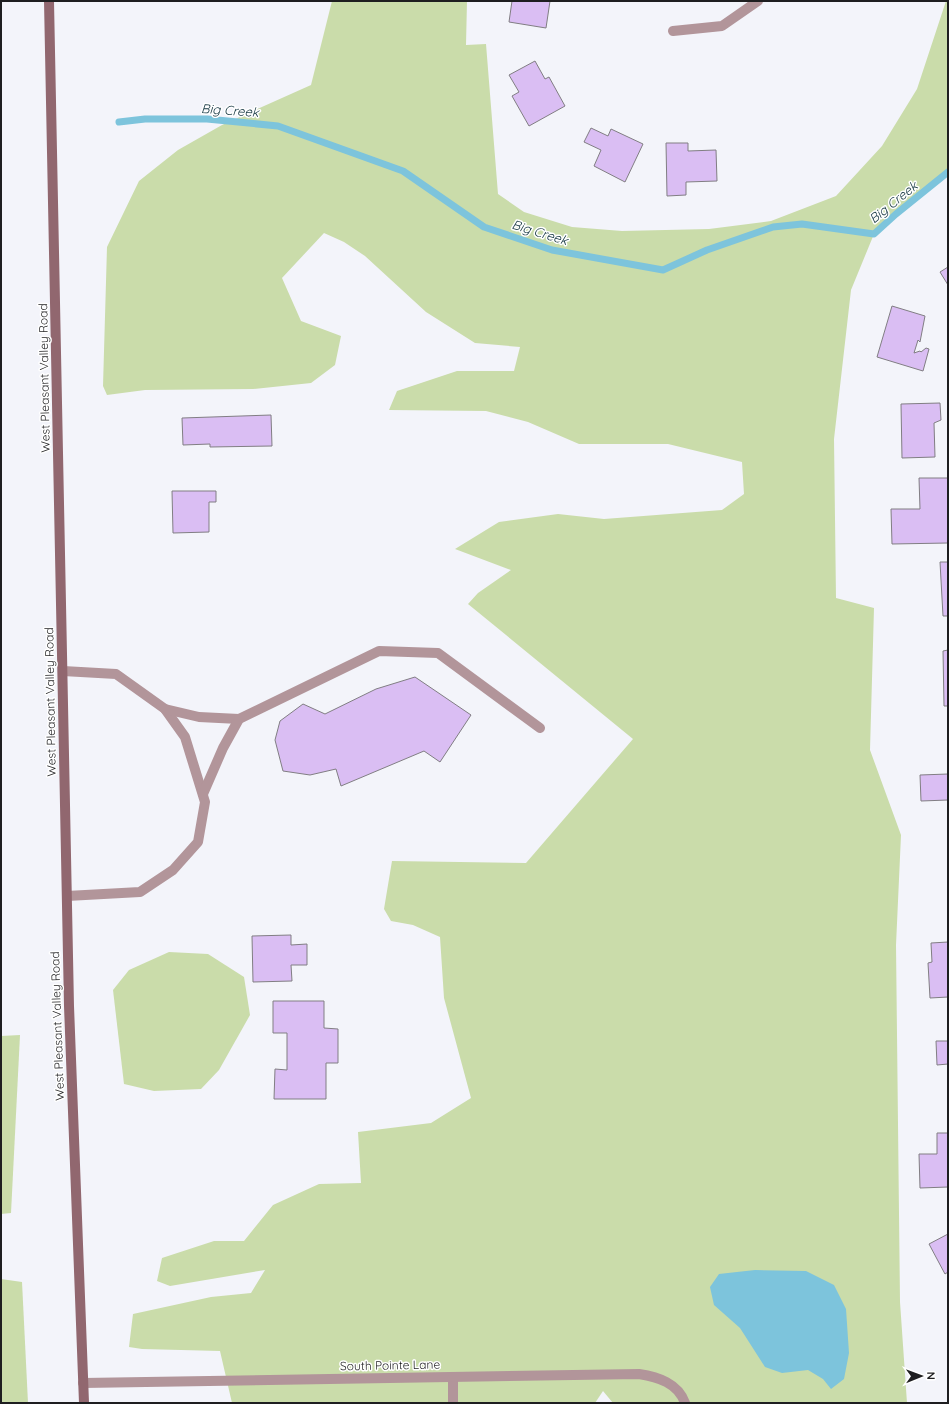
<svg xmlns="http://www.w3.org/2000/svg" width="949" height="1404" font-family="Quicksand,sans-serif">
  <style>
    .green { fill: #cadcaa }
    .water { fill: #7dc4dc }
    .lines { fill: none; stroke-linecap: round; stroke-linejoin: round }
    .stream { stroke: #7dc4dc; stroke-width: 7 }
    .building { fill: #dabef3; stroke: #817e83 }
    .service { stroke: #b2959a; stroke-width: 10 }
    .minor { stroke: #b2959a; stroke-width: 10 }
    .secondary { stroke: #91676f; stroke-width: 10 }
    .labels { text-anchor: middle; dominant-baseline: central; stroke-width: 3; stroke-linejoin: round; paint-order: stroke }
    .street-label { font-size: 12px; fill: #1e1e20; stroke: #fff }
    .water-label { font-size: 13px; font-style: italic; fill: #11333e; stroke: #fff }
  </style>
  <rect width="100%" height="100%" fill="#f3f4fa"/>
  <g class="green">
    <polygon points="332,1 467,1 466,45 486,44 498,194 524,212 572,227 622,231 709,229 771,221 836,196 882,146 917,89 946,1 948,1 948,172 896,214 874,234 851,290 834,439 836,598 874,608 870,750 901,835 896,945 900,1302 907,1403 613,1403 603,1391 595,1403 232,1403 220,1351 142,1349 129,1347 133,1314 211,1297 251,1293 265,1270 170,1286 157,1281 162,1258 214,1241 244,1241 273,1205 319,1184 361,1183 358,1132 431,1123 471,1098 444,998 440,937 413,925 391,921 384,909 392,861 526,863 633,739 468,604 478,593 511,570 455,549 499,522 558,514 604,519 722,510 744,494 742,462 668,444 579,444 528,422 486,411 389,410 397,391 457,371 514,371 520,347 475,343 426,312 365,256 344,242 324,233 282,278 301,321 341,336 335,365 311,383 253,389 145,390 107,395 103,386 107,247 139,181 178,150 222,125 311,85"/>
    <polygon points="169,952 208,954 244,977 250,1015 219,1070 201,1089 154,1091 124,1084 113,990 129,970"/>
    <polygon points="20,1035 11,1213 1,1214 1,1036"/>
    <polygon points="1,1279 22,1282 28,1403 1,1403"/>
  </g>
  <polygon class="water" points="755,1270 806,1271 834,1285 846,1309 849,1353 844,1379 831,1389 823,1379 808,1370 782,1373 765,1367 740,1328 714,1305 710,1287 719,1274"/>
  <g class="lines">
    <polyline class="stream" points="119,122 145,119 207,119 278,126 403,171 484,227 552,250 663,270 707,250 773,227 802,224 874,234 896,214 948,172"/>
  </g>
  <g class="building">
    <polygon points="512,1 550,1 546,28 509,22"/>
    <polygon points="535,61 545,79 549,77 565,106 529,126 512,96 519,92 509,75"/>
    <polygon points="591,128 608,136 611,129 643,144 625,182 594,166 601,150 584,142"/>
    <polygon points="666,143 688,143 688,151 716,150 717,181 686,182 686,195 667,196"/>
    <polygon points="948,267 948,285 940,272"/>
    <polygon points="892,306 925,316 920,342 918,340 914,353 920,351 921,352 926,348 929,349 923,371 877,357"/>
    <polygon points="940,403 941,420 934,423 935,457 902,458 901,404"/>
    <polygon points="271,415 272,446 210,447 210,444 183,445 182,418"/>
    <polygon points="919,478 948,478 948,543 892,544 891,509 920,509"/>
    <polygon points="172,491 216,491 216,502 209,502 209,532 173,533"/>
    <polygon points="940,562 948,562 948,616 943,616"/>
    <polygon points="948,650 948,706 944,706 943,651"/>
    <polygon points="415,677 471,715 440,762 424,751 341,786 336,769 310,775 283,771 275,740 280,721 303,704 325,714 376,689"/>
    <polygon points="948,774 948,800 921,801 920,775"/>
    <polygon points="291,935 291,945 307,944 307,965 291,965 292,981 253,982 252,936"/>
    <polygon points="948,942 948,997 930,998 928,963 932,962 931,943"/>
    <polygon points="273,1001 324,1001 324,1028 338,1029 338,1063 326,1063 326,1099 274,1099 275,1069 287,1070 287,1033 273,1033"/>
    <polygon points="936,1041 948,1041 948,1064 937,1065"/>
    <polygon points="937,1133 948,1133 948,1187 920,1188 919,1154 937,1154"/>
    <polygon points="948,1234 948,1272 945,1274 929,1244"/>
  </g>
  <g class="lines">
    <g class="service">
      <polyline points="63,671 116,674 165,709 185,737 205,802 198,842 173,870 140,892 67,896"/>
      <polyline points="165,709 199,717 239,719"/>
      <polyline points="203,794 223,748 239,719 379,651 438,653 540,728"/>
    </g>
    <g class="minor">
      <polyline points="673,31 722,26 758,1"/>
      <polyline points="453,1377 453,1403"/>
      <path d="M 83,1383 L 639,1374 C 658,1377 678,1383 685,1403"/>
    </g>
    <polyline class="secondary" points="49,1 69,1006 84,1403"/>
  </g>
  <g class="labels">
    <g class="street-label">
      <text transform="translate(44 378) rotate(-91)">West Pleasant Valley Road</text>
      <text transform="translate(50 702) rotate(-91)">West Pleasant Valley Road</text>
      <text transform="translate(57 1026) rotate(-92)">West Pleasant Valley Road</text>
      <text transform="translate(390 1365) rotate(-1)">South Pointe Lane</text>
    </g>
    <g class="water-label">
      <text transform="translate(230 110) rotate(4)">Big Creek</text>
      <text transform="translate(893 202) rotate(-39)">Big Creek</text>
      <text transform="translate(540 232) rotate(17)">Big Creek</text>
    </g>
  </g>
  <rect width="949" height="1404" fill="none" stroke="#1e1e20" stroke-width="4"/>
  <g transform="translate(921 1376) rotate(89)" stroke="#ffffff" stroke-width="3" paint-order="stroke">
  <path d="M0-3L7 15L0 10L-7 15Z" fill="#1e1e20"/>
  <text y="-6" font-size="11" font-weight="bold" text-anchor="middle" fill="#1e1e20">N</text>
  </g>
</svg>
